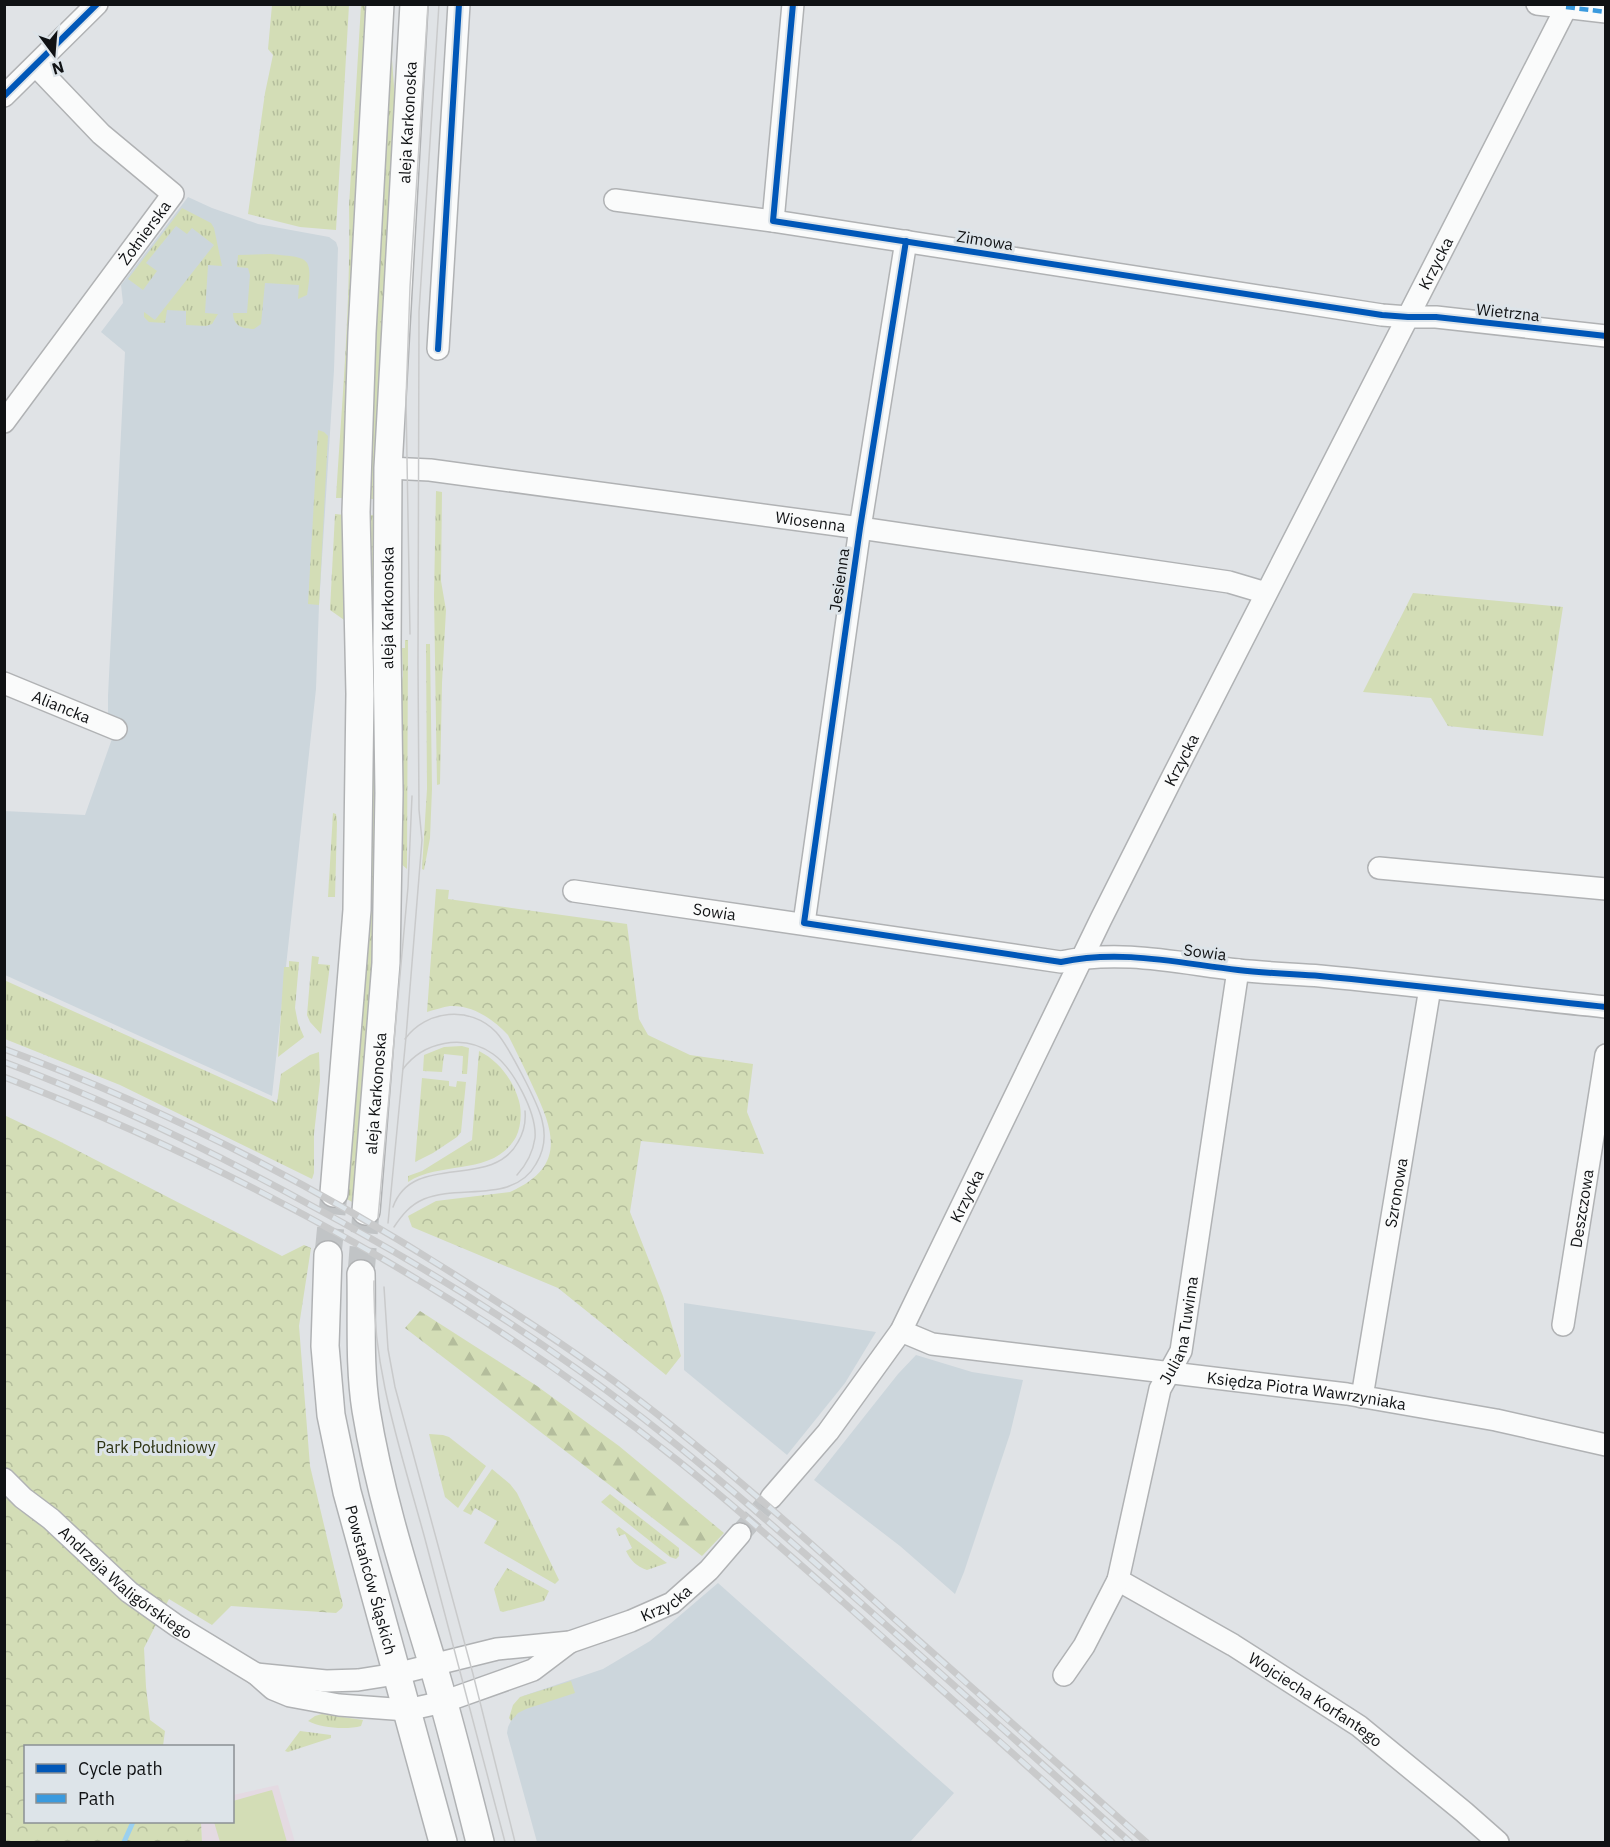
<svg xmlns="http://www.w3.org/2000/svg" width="1610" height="1847" font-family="'IBM Plex Sans',sans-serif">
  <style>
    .built { fill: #ccd6dc }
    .education { fill: #e4dae2 }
    .grass { fill: url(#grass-tufts) }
    .forest { fill: url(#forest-firs) }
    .park { fill: url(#park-crowns) }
    .pitch { fill: #d3ddb6 }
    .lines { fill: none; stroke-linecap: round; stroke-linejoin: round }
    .stream { stroke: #9ad0f0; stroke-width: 5 }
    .minor-tunnel { stroke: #c1c4c6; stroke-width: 21; stroke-dasharray: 21 10; stroke-linecap: butt }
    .major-tunnel { stroke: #c1c4c6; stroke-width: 27; stroke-dasharray: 27 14; stroke-linecap: butt }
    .minor-casing { stroke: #b0b2b4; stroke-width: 24 }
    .major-casing { stroke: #b0b2b4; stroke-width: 30 }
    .minor { stroke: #fafbfb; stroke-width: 21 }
    .major { stroke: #fafbfb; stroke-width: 27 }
    .tram { stroke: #c9cacb; stroke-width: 1.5 }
    .rail-casing { stroke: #c9cacb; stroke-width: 7 }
    .rail { stroke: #dde4e9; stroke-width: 4.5; stroke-dasharray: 14; stroke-linecap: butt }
    .quiet { stroke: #3a9ade; stroke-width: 4.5; stroke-dasharray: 9 4.5; stroke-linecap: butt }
    .cycleway-casing { stroke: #dde4e9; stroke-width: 10 }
    .cycleway { stroke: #0057b8; stroke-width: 6 }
    .labels { text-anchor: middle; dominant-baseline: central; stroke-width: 6; stroke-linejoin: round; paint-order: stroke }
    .street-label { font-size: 16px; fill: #101214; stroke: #dde4e9 }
    .park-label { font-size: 16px; fill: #2d3313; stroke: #dde4e9 }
  </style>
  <defs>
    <pattern id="grass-tufts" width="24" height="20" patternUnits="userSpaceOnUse" patternTransform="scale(1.5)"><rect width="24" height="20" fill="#d3ddb6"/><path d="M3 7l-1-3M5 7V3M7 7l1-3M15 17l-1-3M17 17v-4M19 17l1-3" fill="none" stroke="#b4bd9c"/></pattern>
    <pattern id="forest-firs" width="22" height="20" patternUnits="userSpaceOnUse" patternTransform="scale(1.5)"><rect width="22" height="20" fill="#d3ddb6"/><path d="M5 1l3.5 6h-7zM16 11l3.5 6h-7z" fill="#b4bd9c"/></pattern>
    <pattern id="park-crowns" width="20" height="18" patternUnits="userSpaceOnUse" patternTransform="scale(1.5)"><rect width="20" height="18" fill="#d3ddb6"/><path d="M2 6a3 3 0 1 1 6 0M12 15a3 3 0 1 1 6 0" fill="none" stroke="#b4bd9c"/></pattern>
  </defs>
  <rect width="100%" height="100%" fill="#e0e3e6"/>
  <g class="built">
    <polygon points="188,197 212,208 258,224 329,237 336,242 338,248 334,370 319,605 316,689 272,1096 5,975 4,811 85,815 119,719 108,714 108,696 125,352 101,332 123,303 121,285"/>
    <polygon points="684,1303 876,1332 845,1383 787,1455 684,1370"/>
    <polygon points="916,1355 972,1372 1023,1380 1010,1434 964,1572 955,1594 900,1546 814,1480 898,1374"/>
    <polygon points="718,1583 954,1793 910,1842 537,1842 507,1733 508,1727 523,1696 603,1669 650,1641"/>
  </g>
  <polygon class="education" points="278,1785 295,1842 202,1842 201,1822 232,1822 233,1795"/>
  <g class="grass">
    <polygon points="272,5 349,5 336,230 300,227 248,214 265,93 273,55 268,49"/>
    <path d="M 361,5 L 369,5 L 345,498 L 336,498 C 342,401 351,303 349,206 Z"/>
    <polygon points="391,5 394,5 392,59 396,114 376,499 368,499 371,380"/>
    <polygon points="182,208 211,223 214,228 222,266 208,265 205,313 218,314 212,324 206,326 186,325 186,311 167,310 165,323 149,322 144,317 144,312 155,320 214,245 192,228 187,234 176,226 146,263 157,271 143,290 128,279"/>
    <path d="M 270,254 C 307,258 314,254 307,295 L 298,299 L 299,285 L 265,283 L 261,324 L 254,329 C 243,329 233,326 233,313 L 247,313 L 250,275 L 248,268 L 237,267 L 238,255 Z"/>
    <polygon points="318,430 324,432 328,436 319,605 308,604"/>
    <polygon points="436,491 442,492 441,581 446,610 442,683 440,784 437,785 434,596"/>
    <polygon points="335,514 345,515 347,622 330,610"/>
    <polygon points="368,515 376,515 379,770 375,944 354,1203 343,1197"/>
    <polygon points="1413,593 1563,607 1543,736 1448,726 1431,698 1363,692"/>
    <polygon points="405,640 408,640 407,869 400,863 399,695 403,676 402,648 405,648"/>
    <polygon points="426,644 430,644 432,789 430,838 424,870 422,869 427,789"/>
    <polygon points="333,813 336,814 337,822 335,897 328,897"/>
    <polygon points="312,956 319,957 318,964 330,965 321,1034 310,1022 307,1015"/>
    <polygon points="289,961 299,962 295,1008 298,1023 304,1037 278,1057 284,967 289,967"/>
    <polygon points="4,980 277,1103 281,1074 310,1055 319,1052 320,1081 314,1134 314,1173 312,1179 120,1085 5,1039"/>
    <polygon points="462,1046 469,1048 467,1074 462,1074 463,1056 444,1054 442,1072 423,1071 424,1055 444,1047"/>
    <path d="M 479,1051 C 499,1061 513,1080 519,1101 C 522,1112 521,1127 516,1137 C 493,1177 442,1160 408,1182 L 408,1176 L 422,1171 L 472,1140 Z"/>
    <polygon points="422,1078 449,1081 449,1086 456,1087 457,1081 466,1082 461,1132 457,1137 433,1153 415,1162"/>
    <polygon points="429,1434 443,1435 449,1437 486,1466 458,1508 445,1497"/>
    <polygon points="492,1469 510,1484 517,1493 559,1580 555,1584 484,1543 497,1521 475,1508 471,1515 463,1511"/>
    <polygon points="610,1494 679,1548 679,1556 676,1559 670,1557 601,1502"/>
    <path d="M 619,1527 L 667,1563 L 647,1570 C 636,1566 631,1561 626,1551 L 632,1548 L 625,1534 L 619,1536 L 616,1529 Z"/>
    <polygon points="507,1568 549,1591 544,1601 503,1612 500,1611 494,1589"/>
    <polygon points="571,1681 575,1693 526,1709 518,1713 511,1721 509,1718 513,1705 520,1697"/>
    <path d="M 322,1714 L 363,1720 L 361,1726 C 347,1730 320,1728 308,1721 L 315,1716 Z"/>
    <polygon points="300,1731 331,1735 331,1738 288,1752 285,1751"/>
  </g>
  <polygon class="forest" points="420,1311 537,1386 619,1446 724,1533 702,1556 405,1328"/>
  <g class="park">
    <path d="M 436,889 L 449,890 L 448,899 L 627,924 L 639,1019 L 648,1035 L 690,1055 L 753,1064 L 747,1112 L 764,1154 L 641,1141 L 630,1212 L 663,1296 L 681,1356 L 666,1375 L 558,1288 L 412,1227 L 408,1216 L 436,1201 L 510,1192 C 564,1168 556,1135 534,1089 C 526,1071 517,1053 508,1035 C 493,1019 473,1005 450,1006 C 443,1007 434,1010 427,1012 Z"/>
    <polygon points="4,1115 57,1140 282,1256 304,1245 311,1248 299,1326 310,1466 343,1605 342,1608 336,1613 231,1606 212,1625 169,1599 144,1648 146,1687 150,1720 165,1731 163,1746 26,1746 26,1822 201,1822 202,1842 5,1842"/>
  </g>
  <polygon class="pitch" points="272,1790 287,1842 220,1842 214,1822 232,1822 233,1801"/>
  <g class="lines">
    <polyline class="stream" points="124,1842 133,1822"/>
    <polyline class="minor-tunnel" points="740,1534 771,1498"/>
    <g class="major-tunnel">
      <polyline points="328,1255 334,1193"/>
      <polyline points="361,1274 366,1211"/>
    </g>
    <defs>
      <g id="minor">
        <polyline points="1537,4 1606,12"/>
        <polyline points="4,96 97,4"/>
        <polyline points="615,200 773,221 1382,315 1408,317 1436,317 1606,336"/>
        <polyline points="773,221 793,4"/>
        <polyline points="438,349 459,4"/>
        <path id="s1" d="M 4,422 L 173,194 L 101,134 L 36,66"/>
        <path id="s2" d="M 388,468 L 430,470 L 860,528 L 1229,582 L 1266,593"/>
        <path id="s3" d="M 4,683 L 116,729"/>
        <polyline points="1379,868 1606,889"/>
        <path id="s4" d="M 574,891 L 1061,962 C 1121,949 1178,963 1238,970 C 1265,973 1292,974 1320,976 C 1415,985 1510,997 1606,1007"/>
        <polyline points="804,923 860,528 906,241"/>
        <path id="s5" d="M 1563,1325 L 1606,1055"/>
        <path id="s6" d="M 901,1331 L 932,1344 L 1347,1394 L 1496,1420 L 1606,1445"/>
        <path id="s7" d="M 1362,1397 L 1430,988"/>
        <path id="s8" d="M 4,1479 L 23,1498 L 51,1519 L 129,1592 L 177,1626 L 256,1674 L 273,1689 L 290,1696 L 339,1705 L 407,1710 L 443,1702 L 533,1670 L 570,1642"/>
        <path id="s9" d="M 771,1498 L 828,1432 L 901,1331 L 1101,919 L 1173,776 L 1568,4"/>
        <path id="s10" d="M 1118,1580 L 1233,1645 L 1359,1726 L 1464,1812 L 1498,1842"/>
        <path id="s11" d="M 256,1674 L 326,1681 L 358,1680 L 396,1674 L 497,1649 L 570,1642 L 631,1621 L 672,1603 L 709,1570 L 740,1534"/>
        <path id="s12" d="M 1064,1675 L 1084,1646 L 1118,1580 L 1160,1389 L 1181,1351 L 1238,970"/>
      </g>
      <g id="major">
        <polyline points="334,1193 357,910 360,694 356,512 362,333 380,4"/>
        <path id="s13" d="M 366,1211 L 386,963 L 389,793 L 387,647 L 388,468 L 414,4"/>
        <path id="s14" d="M 328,1255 L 325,1346 L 331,1415 L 347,1492 L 443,1842"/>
        <path d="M 361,1274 C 362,1319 359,1365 366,1410 C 380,1496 407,1579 432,1662 C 450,1722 465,1782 480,1842"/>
      </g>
    </defs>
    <use href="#minor" class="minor-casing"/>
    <use href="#major" class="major-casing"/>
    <use href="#minor" class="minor"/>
    <use href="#major" class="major"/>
    <g class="tram">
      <polyline points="410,634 406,400 410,287 428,4"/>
      <path d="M 403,1069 C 423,1042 463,1033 493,1054 C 513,1068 537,1113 535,1138 C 533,1152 526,1165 517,1175"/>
      <path d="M 393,1207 C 413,1151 492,1191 518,1142 C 524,1132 526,1122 525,1111"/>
      <polyline points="378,1218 408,887 412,796"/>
      <polyline points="388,1223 406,1037 422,840 419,810 418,664 419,312 439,4"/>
      <path d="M 394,1227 C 402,1215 410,1205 424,1199 C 459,1184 514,1204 536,1164 C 544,1151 546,1135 542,1120 C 538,1103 508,1045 496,1032 C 470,1005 426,1010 405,1039"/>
      <path d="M 374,1281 C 372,1370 402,1454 425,1539 C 452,1640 478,1741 505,1842"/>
      <polyline points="384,1287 388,1349 395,1387 473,1674 515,1842"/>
    </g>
    <defs>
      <g id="rail">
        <path d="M 4,1049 C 170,1110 327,1192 474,1287 C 526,1320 577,1353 626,1390 C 717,1459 803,1536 888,1613 C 974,1690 1060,1766 1146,1842"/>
        <path d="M 4,1062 C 111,1102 212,1151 312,1206 C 403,1255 493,1309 577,1369 C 671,1436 758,1512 845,1589 C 941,1673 1035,1758 1130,1842"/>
        <path d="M 4,1077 C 245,1170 475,1299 677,1460 C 734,1505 788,1554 843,1602 C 933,1682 1023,1762 1112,1842"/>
      </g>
    </defs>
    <use href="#rail" class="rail-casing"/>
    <use href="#rail" class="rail"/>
    <polyline class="quiet" points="1566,7 1606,12"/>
    <defs>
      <g id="cycleway">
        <polyline points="793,4 773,221 1382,315 1408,317 1436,317 1606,336"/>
        <polyline points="4,96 97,4"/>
        <path d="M 906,241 L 860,528 L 804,923 L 1061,962 C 1121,949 1178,963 1238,970 C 1265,973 1292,974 1320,976 C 1415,985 1510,997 1606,1007"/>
        <polyline points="438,349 459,4"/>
      </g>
    </defs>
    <use href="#cycleway" class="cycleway-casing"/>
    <use href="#cycleway" class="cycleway"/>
  </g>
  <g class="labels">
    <g class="street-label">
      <text stroke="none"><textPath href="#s13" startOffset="1090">aleja Karkonoska</textPath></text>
      <text stroke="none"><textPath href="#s1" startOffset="236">Żołnierska</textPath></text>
      <text transform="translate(985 240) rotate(9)">Zimowa</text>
      <text stroke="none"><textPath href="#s9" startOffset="1406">Krzycka</textPath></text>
      <text transform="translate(1508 312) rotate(6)">Wietrzna</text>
      <text stroke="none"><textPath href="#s2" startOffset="426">Wiosenna</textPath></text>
      <text transform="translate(839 580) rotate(-82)">Jesienna</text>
      <text stroke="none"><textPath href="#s13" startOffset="604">aleja Karkonoska</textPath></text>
      <text stroke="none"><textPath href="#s3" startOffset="62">Aliancka</textPath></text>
      <text stroke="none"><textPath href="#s9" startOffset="848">Krzycka</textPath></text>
      <text stroke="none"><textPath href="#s4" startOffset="142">Sowia</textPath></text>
      <text transform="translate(1205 952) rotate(7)">Sowia</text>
      <text stroke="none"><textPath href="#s13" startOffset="118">aleja Karkonoska</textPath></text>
      <text stroke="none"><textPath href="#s7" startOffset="207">Szronowa</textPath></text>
      <text stroke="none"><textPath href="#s9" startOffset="362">Krzycka</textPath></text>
      <text stroke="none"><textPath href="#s5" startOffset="118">Deszczowa</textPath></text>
      <text stroke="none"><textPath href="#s12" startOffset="368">Juliana Tuwima</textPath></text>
      <text stroke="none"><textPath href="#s6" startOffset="411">Księdza Piotra Wawrzyniaka</textPath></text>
      <text stroke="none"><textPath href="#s14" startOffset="330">Powstańców Śląskich</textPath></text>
      <text stroke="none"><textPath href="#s8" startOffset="160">Andrzeja Waligórskiego</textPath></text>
      <text stroke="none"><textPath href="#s11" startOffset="422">Krzycka</textPath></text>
      <text stroke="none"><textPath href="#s10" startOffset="231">Wojciecha Korfantego</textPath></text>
    </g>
    <g class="park-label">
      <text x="156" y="1447">Park Południowy</text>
    </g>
  </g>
  <rect width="1610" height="1847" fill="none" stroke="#101214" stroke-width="12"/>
  <rect x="24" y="1745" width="210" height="78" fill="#dde4e9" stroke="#8b9094" stroke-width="1.5"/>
  <rect x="36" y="1764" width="30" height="9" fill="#0057b8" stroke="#8b9094" stroke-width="1.5"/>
  <text x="78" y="1775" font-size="18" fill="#101214">Cycle path</text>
  <rect x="36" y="1794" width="30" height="9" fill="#3a9ade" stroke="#8b9094" stroke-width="1.5"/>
  <text x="78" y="1805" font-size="18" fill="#101214">Path</text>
  <g transform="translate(54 54) rotate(164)" stroke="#dde4e9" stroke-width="4.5" paint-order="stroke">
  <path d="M0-4.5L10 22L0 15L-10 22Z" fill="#101214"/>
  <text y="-9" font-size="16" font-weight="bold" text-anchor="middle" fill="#101214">N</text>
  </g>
</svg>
